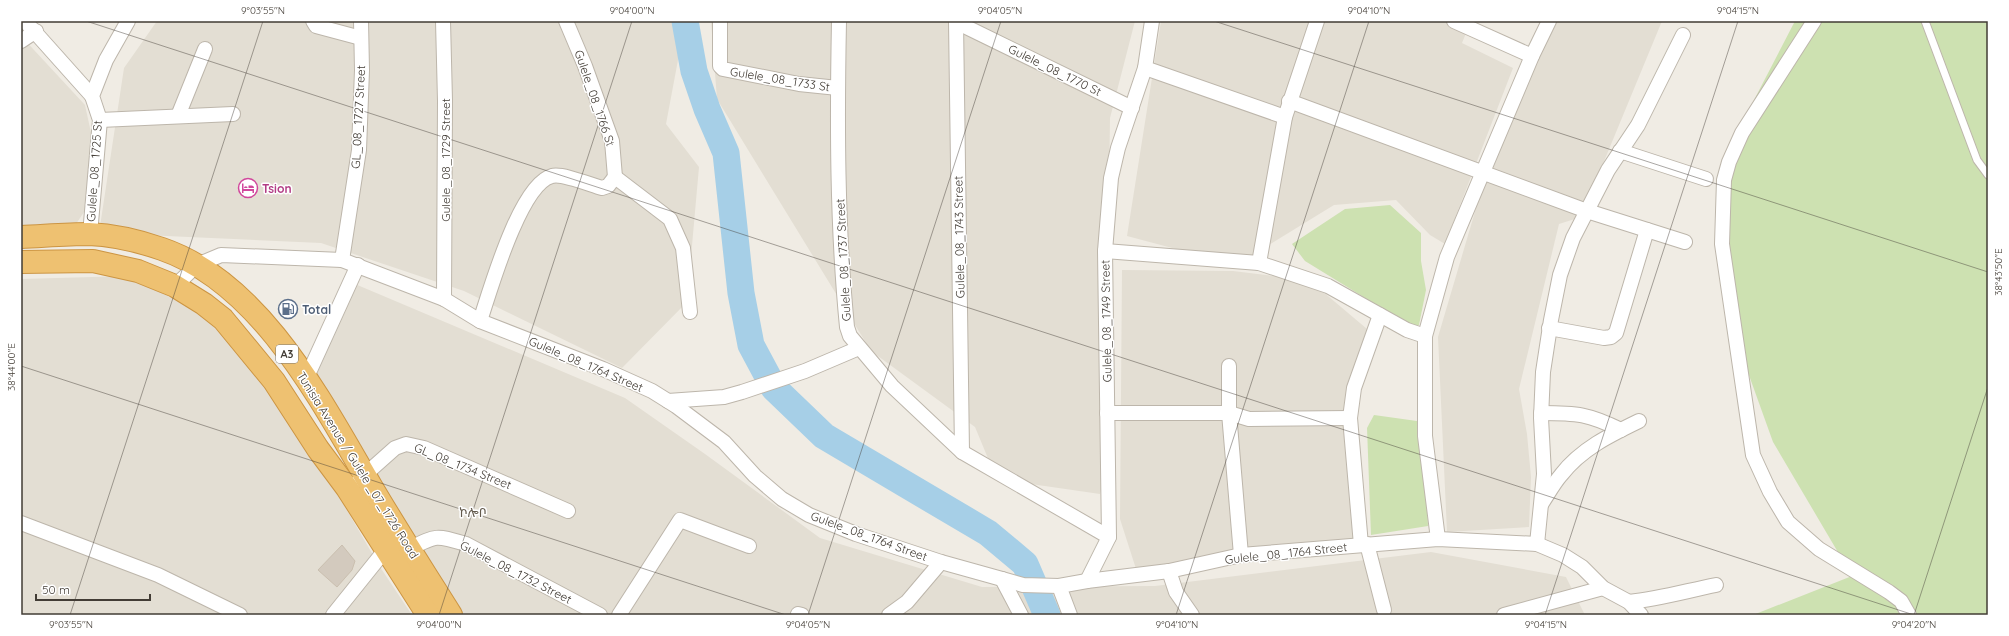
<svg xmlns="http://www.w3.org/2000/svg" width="2009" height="636" font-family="Quicksand,'Noto Sans Ethiopic',sans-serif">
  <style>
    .residential { fill: #e3ded3 }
    .green { fill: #cde1b1 }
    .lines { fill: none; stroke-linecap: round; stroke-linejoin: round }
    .river { stroke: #a6cfe7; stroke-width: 27 }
    .building { fill: #d3cabe; stroke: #cabfaf }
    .lane-casing { stroke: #bdb6ab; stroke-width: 9 }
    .street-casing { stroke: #bdb6ab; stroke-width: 16 }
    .highway-casing { stroke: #cc9543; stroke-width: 24 }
    .lane { stroke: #fff; stroke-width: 7 }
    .street { stroke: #fff; stroke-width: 14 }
    .highway { stroke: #eec171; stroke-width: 22 }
    .ticks { fill: none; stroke: #423c35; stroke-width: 1; stroke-opacity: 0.45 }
    .labels { text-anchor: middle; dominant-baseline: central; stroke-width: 3; stroke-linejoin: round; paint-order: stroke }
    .shield { fill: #fff; stroke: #7b7672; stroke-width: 1 }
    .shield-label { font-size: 11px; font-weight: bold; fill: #423c35 }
    .street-label { font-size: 12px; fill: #423c35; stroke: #fff }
    .hotel-label { font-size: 12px; font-weight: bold; fill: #b23c85; stroke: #fff; text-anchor: start }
    .service-label { font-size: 12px; font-weight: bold; fill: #4e5e75; stroke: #fff; text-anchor: start }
    .neighbourhood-label { font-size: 13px; fill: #635a4d; stroke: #fff }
    .neatline { fill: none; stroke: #423c35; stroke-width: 1.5 }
    .ticks-label { font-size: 10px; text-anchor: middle; fill: #423c35 }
  </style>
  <rect width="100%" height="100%" fill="#f0ece4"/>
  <g class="residential">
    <polygon points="157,21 673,21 681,44 666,124 699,167 687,302 622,368 464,291 321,243 99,233 124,68"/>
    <polygon points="711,21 1135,21 1110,118 1105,472 1100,494 1024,483 992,468 975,427 871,351 717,99"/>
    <polygon points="1161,21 1471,21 1462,43 1513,68 1445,244 1430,235 1396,200 1334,205 1249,257 1191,253 1127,236"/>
    <polygon points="1553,21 1662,21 1581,217 1559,224 1519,389 1527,434 1531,477 1529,527 1447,532 1438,337 1482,188"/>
    <polygon points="21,36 85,105 97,160 90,203 66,239 21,238"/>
    <polygon points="1122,270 1233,271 1282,277 1322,291 1373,334 1349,423 1356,543 1137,572 1120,519"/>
    <polygon points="128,276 199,312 277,390 380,567 412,615 21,615 21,279"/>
    <polygon points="355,284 625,398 705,454 820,538 982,587 1155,586 1431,552 1566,577 1585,615 462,615 313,377"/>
  </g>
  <g class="green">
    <polygon points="1795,21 1988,21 1988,615 1753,615 1852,576 1773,442 1727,314 1727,152"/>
    <polygon points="1390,205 1421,233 1421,261 1426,290 1419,325 1414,328 1305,261 1292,244 1345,209"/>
    <polygon points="1374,415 1424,422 1428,526 1371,535 1367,428"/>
  </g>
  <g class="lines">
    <polyline class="river" points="685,21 694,71 707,109 726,153 741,293 751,345 774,388 824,436 988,533 1025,564 1047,615"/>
  </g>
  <polygon class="building" points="342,545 355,561 352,570 337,587 318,570"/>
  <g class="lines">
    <defs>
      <polyline id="lane" points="1925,21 1977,160 1988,175"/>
      <g id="street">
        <polyline points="25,21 92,96"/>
        <polyline points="313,21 316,26 361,38"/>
        <polyline points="443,21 445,101 444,299"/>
        <polyline points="566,21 585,66 612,141 615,177"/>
        <polyline points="720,21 720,66 723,69 799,84 838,88"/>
        <path d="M 839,21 C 837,123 837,225 847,327 L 850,336 L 892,386 L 962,452 L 1109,537"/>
        <polyline points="956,21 962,452"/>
        <polyline points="1454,21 1532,56"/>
        <polyline points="1814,21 1742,133 1729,162 1724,180 1722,244 1753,455 1770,492 1788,522 1819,549 1889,592 1901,601 1909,615"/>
        <polyline points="956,22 1132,108"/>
        <polyline points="21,41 36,31"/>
        <polyline points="1145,68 1285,117"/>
        <polyline points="1289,101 1587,211 1685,242"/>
        <polyline points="178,116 205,49"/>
        <polyline points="100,120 233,114"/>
        <polyline points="1620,151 1706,179"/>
        <polyline points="615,177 670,219 683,248 690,312"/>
        <polyline points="90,234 100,120 92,96 106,60 128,21"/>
        <polyline points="1105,251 1259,263 1328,286 1407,330 1425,336"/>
        <polyline points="342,260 359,150 362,70 361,21"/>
        <polyline points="1259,263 1285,117 1317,21"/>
        <polyline points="175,286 197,265 221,255 342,260 444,299 480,321 603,369 652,391 676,406 724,442 755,476 782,499 809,515 856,534 941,562 1002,579 1023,585 1059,586 1087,581 1169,571 1241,555 1438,539 1537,544 1563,555 1582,567 1603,588 1629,602 1641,615"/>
        <path d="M 480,321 C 490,291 520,184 552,176 C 562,173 591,185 602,188 L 608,186 L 615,177"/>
        <polyline points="1549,328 1604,338 1611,337 1616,333 1647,230"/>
        <polyline points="1229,366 1229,413 1249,419 1350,418"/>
        <polyline points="306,379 358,265"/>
        <polyline points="668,401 724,397 742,392 805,371 859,348"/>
        <polyline points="1107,413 1229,413 1241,555"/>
        <path d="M 1541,413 C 1577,413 1589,414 1621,430"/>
        <polyline points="359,480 395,448 406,444 424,448 568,511"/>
        <path d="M 1542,503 C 1548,494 1554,483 1561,475 C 1581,449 1610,435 1639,421"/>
        <polyline points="21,523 158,575 240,615"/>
        <polyline points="1438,539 1425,436 1425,336 1447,257 1532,56 1549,21"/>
        <polyline points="1367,544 1384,610"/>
        <polyline points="1537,544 1544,474 1541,418 1543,372 1551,320 1560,275 1573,238 1608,170 1638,125 1683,35"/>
        <polyline points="1361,545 1350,418 1354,388 1380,315"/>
        <path d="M 409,549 C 437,535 435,535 466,544 L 600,615"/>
        <polyline points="1169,571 1176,592 1192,615"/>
        <polyline points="1002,579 1021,615"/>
        <polyline points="1087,581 1109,537 1105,251 1111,178 1118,148 1145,68 1152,21"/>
        <polyline points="1059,586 1070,615"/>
        <path d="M 1629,602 C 1659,599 1686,591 1716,585"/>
        <polyline points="798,614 802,615"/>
        <polyline points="333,615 386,549"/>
        <polyline points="619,615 680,520 749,546"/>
        <polyline points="889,615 907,602 941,562"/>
        <polyline points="1504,615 1603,588"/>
      </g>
      <g id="highway">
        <path d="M 21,237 C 44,236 67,234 89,234 C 113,235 139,241 162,249 C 261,283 321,401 371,486 C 397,530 424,572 451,615"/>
        <polyline points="21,262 93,261 138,271 175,286 204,304 223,319 274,381 318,449 347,488 428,615"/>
      </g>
    </defs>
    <use href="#lane" class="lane-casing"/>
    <use href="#street" class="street-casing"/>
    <use href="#highway" class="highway-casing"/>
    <use href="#lane" class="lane"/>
    <use href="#street" class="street"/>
    <use href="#highway" class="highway"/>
  </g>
  <path class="ticks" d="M 86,21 L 1914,615M 1214,21 L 1988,272M 21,366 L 786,615M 70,615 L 263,21M 439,615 L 632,21M 808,615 L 1001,21M 1176,615 L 1369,21M 1545,615 L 1738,21M 1914,615 L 1988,387"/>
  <defs>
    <symbol id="hotel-ring" viewBox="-11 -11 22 22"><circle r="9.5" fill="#fff" stroke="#d1479c" stroke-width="1.5"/><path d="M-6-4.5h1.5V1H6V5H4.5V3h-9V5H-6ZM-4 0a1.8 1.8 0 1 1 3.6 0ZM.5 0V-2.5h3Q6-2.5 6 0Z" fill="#d1479c"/></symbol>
    <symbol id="fuel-ring" viewBox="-11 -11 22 22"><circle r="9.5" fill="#fff" stroke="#5c6f8a" stroke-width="1.5"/><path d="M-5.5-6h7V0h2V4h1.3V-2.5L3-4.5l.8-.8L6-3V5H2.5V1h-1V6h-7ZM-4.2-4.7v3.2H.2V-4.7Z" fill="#5c6f8a"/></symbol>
  </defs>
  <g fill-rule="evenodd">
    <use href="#hotel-ring" x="237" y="177" width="22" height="22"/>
    <use href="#fuel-ring" x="277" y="298" width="22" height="22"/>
  </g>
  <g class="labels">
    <rect class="shield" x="276" y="345" width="22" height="18" rx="3"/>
    <g class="shield-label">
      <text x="287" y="354">A3</text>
    </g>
    <g class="street-label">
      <text transform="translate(1055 70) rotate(26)">Gulele_08_1770 St</text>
      <text transform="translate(780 79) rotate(9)">Gulele_08_1733 St</text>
      <text transform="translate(595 98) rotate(71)">Gulele_08_1766 St</text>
      <text transform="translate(358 117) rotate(-87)">GL_08_1727 Street</text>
      <text transform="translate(445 160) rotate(-90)">Gulele_08_1729 Street</text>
      <text transform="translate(94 171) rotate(-86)">Gulele_08_1725 St</text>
      <text transform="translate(959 237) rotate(-91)">Gulele_08_1743 Street</text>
      <text transform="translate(843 260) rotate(-93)">Gulele_08_1737 Street</text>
      <text transform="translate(1106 321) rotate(-91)">Gulele_08_1749 Street</text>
      <text transform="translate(586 364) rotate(23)">Gulele_08_1764 Street</text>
      <text transform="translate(358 465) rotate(58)">Tunisia Avenue / Gulele _07_1726 Road</text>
      <text transform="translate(463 466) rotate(22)">GL_08_1734 Street</text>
      <text transform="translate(869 536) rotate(20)">Gulele_08_1764 Street</text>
      <text transform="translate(1286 553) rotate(-6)">Gulele_08_1764 Street</text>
      <text transform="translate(516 572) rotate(27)">Gulele_08_1732 Street</text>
    </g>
    <g class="hotel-label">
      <text x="262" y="188">Tsion</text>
    </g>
    <g class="service-label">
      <text x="302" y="309">Total</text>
    </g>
    <g class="neighbourhood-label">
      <text x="473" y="512">ኮሎቦ</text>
    </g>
  </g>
  <rect width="2009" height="636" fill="none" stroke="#ffffff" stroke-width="44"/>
  <path d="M36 594v6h114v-6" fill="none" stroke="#423c35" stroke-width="2"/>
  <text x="42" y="594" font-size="12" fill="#423c35" stroke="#ffffff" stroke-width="3" paint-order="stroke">50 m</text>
  <rect x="22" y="22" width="1965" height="592" class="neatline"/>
  <g class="ticks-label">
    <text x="263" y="14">9°03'55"N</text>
    <text x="632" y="14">9°04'00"N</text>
    <text x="1000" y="14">9°04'05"N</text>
    <text x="1369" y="14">9°04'10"N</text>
    <text x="1738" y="14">9°04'15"N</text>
    <text transform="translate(1998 272) rotate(-90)" y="4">38°43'50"E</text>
    <text transform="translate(11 367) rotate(-90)" y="4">38°44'00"E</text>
    <text x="71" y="628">9°03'55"N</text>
    <text x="439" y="628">9°04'00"N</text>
    <text x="808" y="628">9°04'05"N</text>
    <text x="1177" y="628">9°04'10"N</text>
    <text x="1546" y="628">9°04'15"N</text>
    <text x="1914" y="628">9°04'20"N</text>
  </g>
</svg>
